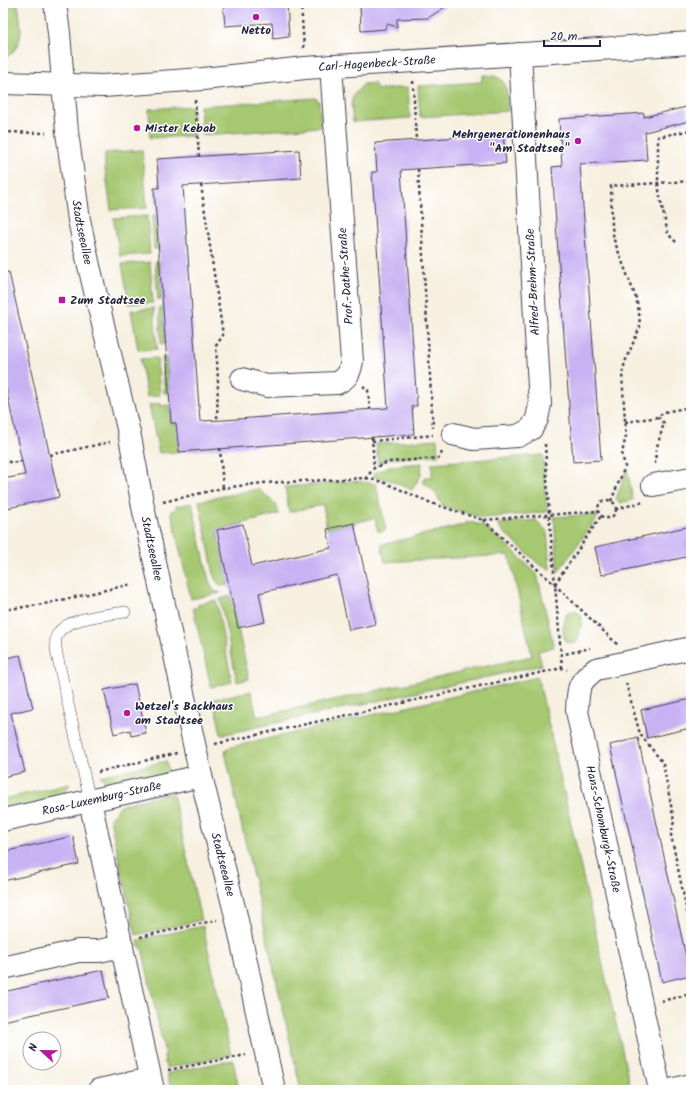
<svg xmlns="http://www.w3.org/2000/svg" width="694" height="1093" font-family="Kalam,sans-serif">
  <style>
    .green { fill: #a6c870; stroke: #647556 }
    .building { fill: #c9b2f3 }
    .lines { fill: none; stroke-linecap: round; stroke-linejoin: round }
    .service-casing { stroke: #424154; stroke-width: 12 }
    .minor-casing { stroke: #424154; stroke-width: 24 }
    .path { stroke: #424154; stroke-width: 2.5; stroke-dasharray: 3 3; stroke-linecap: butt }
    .service { stroke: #fff; stroke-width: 11 }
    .minor { stroke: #fff; stroke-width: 22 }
    .poi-dot { fill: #b5179e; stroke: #fff; stroke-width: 1.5 }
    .labels { text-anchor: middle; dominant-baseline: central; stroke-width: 3; stroke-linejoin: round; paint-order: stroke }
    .poi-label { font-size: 12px; font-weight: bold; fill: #22223b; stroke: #fff; text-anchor: start }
    .street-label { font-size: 12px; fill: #22223b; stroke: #fff }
  </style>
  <rect width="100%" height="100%" fill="#fff"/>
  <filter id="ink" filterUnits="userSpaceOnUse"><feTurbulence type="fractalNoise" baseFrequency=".025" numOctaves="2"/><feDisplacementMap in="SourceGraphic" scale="8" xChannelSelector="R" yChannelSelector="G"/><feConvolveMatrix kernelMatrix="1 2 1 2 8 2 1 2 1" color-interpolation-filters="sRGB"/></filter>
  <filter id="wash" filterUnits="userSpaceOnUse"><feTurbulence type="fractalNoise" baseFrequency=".012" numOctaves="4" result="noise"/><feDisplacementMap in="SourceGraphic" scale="16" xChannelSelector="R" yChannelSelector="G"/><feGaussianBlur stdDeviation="0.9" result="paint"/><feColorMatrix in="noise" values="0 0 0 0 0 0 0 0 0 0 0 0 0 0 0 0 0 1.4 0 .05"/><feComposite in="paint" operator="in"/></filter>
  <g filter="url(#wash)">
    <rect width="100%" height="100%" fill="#f7f0e0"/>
    <g class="green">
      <path d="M 5,3 L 18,3 C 21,28 27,44 3,60 L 3,40 L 7,39 Z"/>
      <path d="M 483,75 C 509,75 507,89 508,111 L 420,117 L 418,86 L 481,82 Z"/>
      <path d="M 374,83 L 377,90 L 408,87 L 410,118 L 353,122 C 351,101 348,99 364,84 Z"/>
      <polygon points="316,98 319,102 321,127 202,135 200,106"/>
      <polygon points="192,106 194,136 150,138 149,109"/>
      <polygon points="142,150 147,208 111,210 105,168 105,153"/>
      <polygon points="156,215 159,249 154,249 152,216"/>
      <polygon points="147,216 150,254 120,256 113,218"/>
      <polygon points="159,261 162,299 158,300 155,262"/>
      <polygon points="150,262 153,303 129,304 122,264"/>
      <polygon points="154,308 157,349 138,350 131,310"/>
      <polygon points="159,308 163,308 165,344 161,344"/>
      <polygon points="166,357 169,393 164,393 162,358"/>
      <polygon points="157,358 160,395 147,397 140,359"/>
      <polygon points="161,403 161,406 170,405 171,423 176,423 179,452 159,453 149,405"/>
      <polygon points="437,439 438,455 386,459 378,464 376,444"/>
      <polygon points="543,455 547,512 483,518 443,506 434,491 423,482 425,477 432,477 432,463"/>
      <polygon points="422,463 421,475 412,490 389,480 374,476 374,473 389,466"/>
      <polygon points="627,468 633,500 619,503 616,499"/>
      <polygon points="355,481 376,484 386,530 378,532 375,518 327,529 323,505 289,512 285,487"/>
      <polygon points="258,489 276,504 279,514 217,530 229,585 221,586 215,579 199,501"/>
      <polygon points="192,503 209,581 214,591 221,593 191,599 171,511 176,509 176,506"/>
      <polygon points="595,514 597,518 558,572 554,517"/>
      <polygon points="536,520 547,531 550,569 541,566 498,527 498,524"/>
      <polygon points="466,521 482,525 507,545 537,574 554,647 538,651 542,665 221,735 214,699 251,691 257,717 532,656 509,555 385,562 381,545 467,524"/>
      <polygon points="231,596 249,679 237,682 220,599"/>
      <polygon points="216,600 232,682 211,687 193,608 199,607 198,604"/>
      <path d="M 570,611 C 576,611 580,612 582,617 L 581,628 L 577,642 L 571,643 L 565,641 C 562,631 562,617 570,611 Z"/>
      <polygon points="538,677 631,1090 301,1090 225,752 227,748"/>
      <polygon points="166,761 169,774 114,784 107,782 100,776"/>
      <polygon points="70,784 63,795 3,813 3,799"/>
      <polygon points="166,794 173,794 201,920 136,935 110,819 118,808 124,804"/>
      <polygon points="203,926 231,1055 166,1068 164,1057 165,1054 142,948 139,946 138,940"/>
      <polygon points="233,1060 239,1090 171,1090 167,1073"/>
    </g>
    <g id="blocks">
      <g class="building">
        <polygon points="223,3 287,3 289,37 273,39 272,23 225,26"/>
        <polygon points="360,3 451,3 428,18 397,19 397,27 387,24 385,29 361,31"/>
        <polygon points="686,107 689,121 645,132 647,160 580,164 601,460 573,462 552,167 562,166 559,119 644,113 644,117"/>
        <polygon points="503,134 506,163 401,170 417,406 412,406 414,434 179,452 176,423 171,423 168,376 154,188 159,188 157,159 299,150 301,178 183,186 200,421 224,420 388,408 372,172 377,172 375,143"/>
        <polygon points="9,272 59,497 3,509 3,479 25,475 3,376 3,273"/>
        <polygon points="354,523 376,624 349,630 337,575 259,593 265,622 238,628 217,530 243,524 252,566 331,548 327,529"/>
        <polygon points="691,526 691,556 601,575 595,547"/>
        <polygon points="20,655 33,708 11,713 25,772 3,777 3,659"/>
        <polygon points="135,684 146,733 131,736 130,730 114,734 104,690"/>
        <polygon points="691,699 691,728 647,738 641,710"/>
        <polygon points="638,738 690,975 662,982 610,745"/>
        <polygon points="73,836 79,864 3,881 3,852"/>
        <polygon points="103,970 109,998 3,1021 3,992"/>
      </g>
    </g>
  </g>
  <g filter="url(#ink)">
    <use href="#blocks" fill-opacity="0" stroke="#424154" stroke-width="1"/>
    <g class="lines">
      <defs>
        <path id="service" d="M 90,801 L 57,655 C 56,648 54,639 58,633 C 69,617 107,615 125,612"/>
        <g id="minor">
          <path id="s1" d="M 55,3 L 59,33 L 67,132 L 79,220 L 89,266 L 130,437 L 143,507 L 201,776 L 236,916 L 274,1090"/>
          <path id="s2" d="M 3,83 L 103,86 L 203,79 L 305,68 L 691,43"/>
          <path d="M 242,379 L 267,386 L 337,383 C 348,378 350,372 352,361 L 331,66"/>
          <polyline points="453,434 474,439 518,436 531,429 537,419 540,404 520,54"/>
          <polyline points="653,485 691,478"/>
          <polyline points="90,801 153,1090"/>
          <path id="s3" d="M 3,820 L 201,776"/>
          <polyline points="3,968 78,951 99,951 122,946"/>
          <polyline points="99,1090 150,1079"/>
          <path d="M 660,1090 L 577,711 C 578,689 577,683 596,669 L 691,648"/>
          <polyline points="671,1090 691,1085"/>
        </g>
      </defs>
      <use href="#service" class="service-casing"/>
      <use href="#minor" class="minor-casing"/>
      <g class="path">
        <polyline points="301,3 304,48"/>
        <polyline points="413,81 416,140"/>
        <polyline points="195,100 199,156"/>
        <polyline points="3,132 46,133"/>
        <polyline points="418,169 433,428"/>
        <polyline points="201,185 223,335 216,346 218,380 217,420"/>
        <polyline points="676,242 668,234 661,202 658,184 658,137 691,130"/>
        <polyline points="688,301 691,298"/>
        <polyline points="363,386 368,390 370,409"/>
        <polyline points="625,422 658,417 664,412 691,407"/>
        <polyline points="372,437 374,468"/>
        <polyline points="372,441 433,435"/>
        <polyline points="545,444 549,514 561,655"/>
        <polyline points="220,448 223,488"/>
        <polyline points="50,455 110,442"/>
        <polyline points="3,458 11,463 22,461"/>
        <polyline points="655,464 656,450 664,423 658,417"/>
        <polyline points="366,478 383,482 431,503 483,520 598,511"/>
        <circle cx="607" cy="509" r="9"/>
        <polyline points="611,501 625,467 622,453 626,436 622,374 625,362 640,327 639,312 636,298 614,240 612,227 611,186 691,181"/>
        <polyline points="163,502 223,488 263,483 366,478 374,468 388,462 439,458 443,450"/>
        <polyline points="616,509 643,502"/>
        <polyline points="483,520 554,584 616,643 617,645"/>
        <polyline points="555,584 601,516"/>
        <polyline points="3,610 44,604 132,584"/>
        <polyline points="562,668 561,655 590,648"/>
        <polyline points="626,683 640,734 663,763 674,821 671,835 691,931"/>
        <polyline points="215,744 562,668 567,670"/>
        <polyline points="98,772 177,753"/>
        <polyline points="140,937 217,920"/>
        <polyline points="661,1001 691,994"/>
        <polyline points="168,1070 246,1055"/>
      </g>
      <use href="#service" class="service"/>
      <use href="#minor" class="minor"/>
    </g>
  </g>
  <g class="poi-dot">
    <circle cx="256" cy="17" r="4"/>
    <circle cx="137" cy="128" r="4"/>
    <circle cx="578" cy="141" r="4"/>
    <rect x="58" y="296" width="8" height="8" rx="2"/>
    <circle cx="127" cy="713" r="4"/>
  </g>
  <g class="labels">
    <g class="poi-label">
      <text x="256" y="30" text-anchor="middle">Netto</text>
      <text x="145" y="128">Mister Kebab</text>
      <text x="570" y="134" text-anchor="end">Mehrgenerationenhaus<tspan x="570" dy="14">"Am Stadtsee"</tspan></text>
      <text x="70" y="300">Zum Stadtsee</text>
      <text x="135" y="706">Wetzel's Backhaus<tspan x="135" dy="14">am Stadtsee</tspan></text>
    </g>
    <g class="street-label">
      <text stroke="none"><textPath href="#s2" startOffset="375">Carl-Hagenbeck-Straße</textPath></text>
      <text stroke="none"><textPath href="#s1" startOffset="231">Stadtseeallee</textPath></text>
      <text transform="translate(346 276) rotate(-94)">Prof.-Dathe-Straße</text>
      <text transform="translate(533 282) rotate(-93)">Alfred-Brehm-Straße</text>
      <text stroke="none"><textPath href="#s1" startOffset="555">Stadtseeallee</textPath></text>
      <text stroke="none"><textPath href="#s3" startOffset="101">Rosa-Luxemburg-Straße</textPath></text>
      <text transform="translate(603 829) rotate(78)">Hans-Schomburgk-Straße</text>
      <text stroke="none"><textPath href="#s1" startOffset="879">Stadtseeallee</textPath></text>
    </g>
  </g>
  <rect width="694" height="1093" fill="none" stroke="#fff" stroke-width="16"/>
  <g transform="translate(42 1051) rotate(292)"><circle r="19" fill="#ffffff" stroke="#a7a7b1"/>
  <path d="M0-3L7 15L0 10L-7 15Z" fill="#b5179e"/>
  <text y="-6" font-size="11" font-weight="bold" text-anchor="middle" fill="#22223b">N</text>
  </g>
  <path d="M544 40v6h56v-6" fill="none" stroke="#22223b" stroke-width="2"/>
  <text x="550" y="40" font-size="12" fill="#22223b" stroke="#ffffff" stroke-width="3" paint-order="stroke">20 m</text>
</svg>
